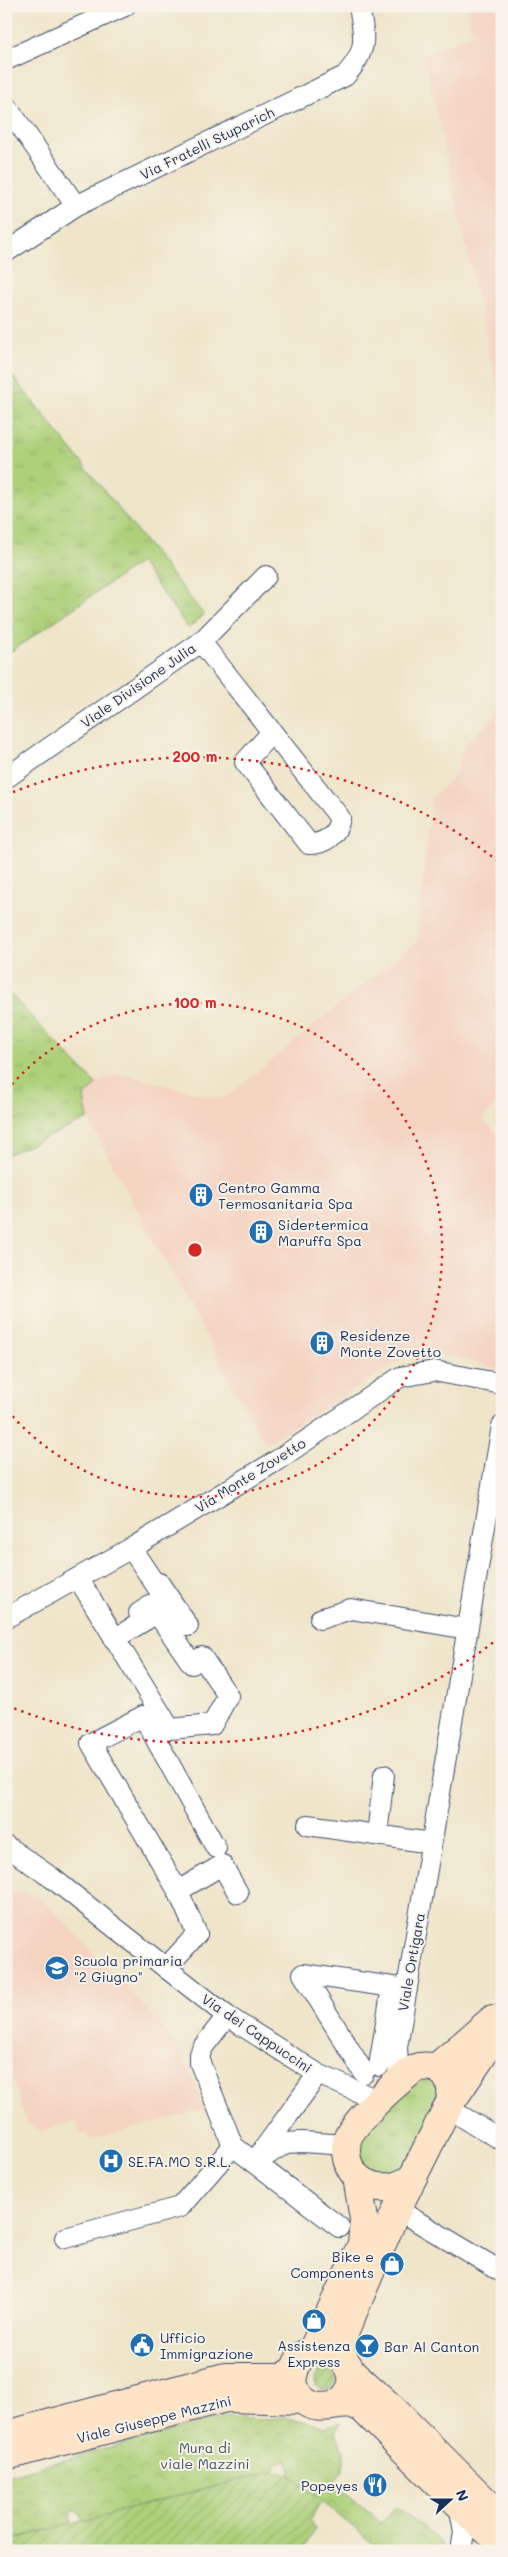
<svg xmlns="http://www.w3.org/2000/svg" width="508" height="2557" font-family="Mali,sans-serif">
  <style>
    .built { fill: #f4d3c1 }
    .grass { fill: url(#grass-tufts); stroke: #64806c }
    .park { fill: url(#park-crowns); stroke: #64806c }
    .garden { fill: url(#garden-furrows); stroke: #64806c }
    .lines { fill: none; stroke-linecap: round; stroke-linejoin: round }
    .minor-casing { stroke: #3b4a6e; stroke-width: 22 }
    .secondary-casing { stroke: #3b4a6e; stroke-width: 30 }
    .minor { stroke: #fff; stroke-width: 20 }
    .secondary { stroke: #fee4c6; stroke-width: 28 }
    .ring { fill: none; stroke: #d62828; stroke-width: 2.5; stroke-dasharray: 2.5 5 }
    .labels { text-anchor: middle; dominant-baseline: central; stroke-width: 4; stroke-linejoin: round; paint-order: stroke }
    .street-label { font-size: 14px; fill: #1b2f5e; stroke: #f7f3e8 }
    .poi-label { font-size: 14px; fill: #1b2f5e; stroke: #f7f3e8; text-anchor: start }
    .park-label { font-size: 14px; fill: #405765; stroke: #f7f3e8 }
    .centre { fill: #d62828; stroke: #f7f3e8; stroke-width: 2.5 }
    .ring-label { font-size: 15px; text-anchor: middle; font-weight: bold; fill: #d62828; stroke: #f7f3e8; stroke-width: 4; stroke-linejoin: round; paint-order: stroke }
  </style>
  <defs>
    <pattern id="grass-tufts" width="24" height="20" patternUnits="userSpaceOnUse" patternTransform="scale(1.25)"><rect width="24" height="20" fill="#add079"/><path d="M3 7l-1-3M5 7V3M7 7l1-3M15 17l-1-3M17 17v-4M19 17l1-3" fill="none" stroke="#94b36b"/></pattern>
    <pattern id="park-crowns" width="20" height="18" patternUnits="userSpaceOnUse" patternTransform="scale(1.25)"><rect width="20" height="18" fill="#add079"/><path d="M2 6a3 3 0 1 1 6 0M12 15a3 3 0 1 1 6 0" fill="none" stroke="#94b36b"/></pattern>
    <pattern id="garden-furrows" width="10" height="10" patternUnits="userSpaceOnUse" patternTransform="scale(1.25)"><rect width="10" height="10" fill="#add079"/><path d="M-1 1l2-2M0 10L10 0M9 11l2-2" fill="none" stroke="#94b36b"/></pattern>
  </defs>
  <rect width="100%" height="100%" fill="#f7f3e8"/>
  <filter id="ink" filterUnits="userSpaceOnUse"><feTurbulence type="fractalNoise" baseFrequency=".02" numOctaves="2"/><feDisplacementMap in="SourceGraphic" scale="10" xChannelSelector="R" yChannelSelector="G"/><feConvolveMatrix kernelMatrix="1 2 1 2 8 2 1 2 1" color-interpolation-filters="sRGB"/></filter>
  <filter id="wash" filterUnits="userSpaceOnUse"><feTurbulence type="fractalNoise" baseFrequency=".0096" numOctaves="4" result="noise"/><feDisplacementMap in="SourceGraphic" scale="20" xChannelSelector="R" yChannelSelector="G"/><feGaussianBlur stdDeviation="1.12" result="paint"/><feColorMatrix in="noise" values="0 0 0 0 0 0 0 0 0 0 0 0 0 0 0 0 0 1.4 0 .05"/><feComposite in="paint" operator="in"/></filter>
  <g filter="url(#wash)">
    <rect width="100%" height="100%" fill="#efe5c9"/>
    <g class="built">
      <polygon points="467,6 502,6 502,410 424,55 472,34"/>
      <polygon points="502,709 502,1094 482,1120 502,1137 502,1370 455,1357 425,1352 415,1354 400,1361 265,1444 88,1119 84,1098 96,1084 113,1075 131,1076 210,1097 219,1098 229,1095 418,941 431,798 455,775 466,744"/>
      <polygon points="23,1892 37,1895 55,1912 161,2024 188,2067 205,2109 90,2140 87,2133 80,2134 76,2121 42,2131 26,2123 6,2055 6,1894"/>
    </g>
    <g class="grass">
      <polygon points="6,368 204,615 188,628 140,562 6,655"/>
      <polygon points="6,990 96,1084 84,1098 88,1119 6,1155"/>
      <polygon points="435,2075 443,2096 410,2157 400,2169 370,2177 360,2167 357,2147 362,2129 417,2077"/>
    </g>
    <polygon class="park" points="226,2416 257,2420 288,2417 325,2427 341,2422 336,2432 343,2452 343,2471 334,2482 381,2523 396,2506 442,2543 443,2551 382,2551 290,2475 291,2468 286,2460 276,2464 274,2471 83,2521 81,2514 74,2510 70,2517 71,2524 6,2541 6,2476"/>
    <g class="garden">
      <circle cx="325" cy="2380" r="10"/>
      <polygon points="274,2471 290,2475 322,2501 309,2522 316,2528 301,2551 6,2551 6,2541"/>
    </g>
  </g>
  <g filter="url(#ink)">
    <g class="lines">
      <defs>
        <g id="minor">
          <polyline points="6,60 125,6"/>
          <polyline points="6,105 76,206"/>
          <path d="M 6,252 L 76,206 L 345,76 C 368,50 365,39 359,6"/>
          <polyline points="201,642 266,576"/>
          <path d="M 6,778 L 201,642 L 340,818 C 337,835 325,844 309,844 L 245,762 L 271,733"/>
          <polyline points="131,1548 163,1596 163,1598 139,1613"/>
          <polyline points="78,1578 170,1729 212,1725 228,1696 202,1657 192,1664 157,1613 114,1639"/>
          <polyline points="159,1583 188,1626"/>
          <polyline points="6,1618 135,1546 276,1461 400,1377 434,1371 502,1384"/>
          <polyline points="320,1619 351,1609 467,1629"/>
          <polyline points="308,1825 431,1843"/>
          <polyline points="377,1835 384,1775"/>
          <polyline points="6,1846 52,1878 227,2016 318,2074 379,2101"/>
          <polyline points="178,1891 91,1743 143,1716 216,1848"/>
          <polyline points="166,1968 197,1934 178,1891 222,1865 238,1893"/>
          <polyline points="227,2016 203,2047 200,2054 200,2063 233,2146 339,2227"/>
          <polyline points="379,2066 392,1987"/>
          <polyline points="364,2073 303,1974 407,1989"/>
          <polyline points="399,2083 397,2047 502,1426"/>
          <polyline points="447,2108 502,2140"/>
          <polyline points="264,2157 286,2143 302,2142 347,2145"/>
          <polyline points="255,2161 318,2074"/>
          <polyline points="396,2211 403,2213 502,2272"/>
          <polyline points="65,2238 180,2207 233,2146"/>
          <polyline points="459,2504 464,2532 461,2551"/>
        </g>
        <g id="secondary">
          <polyline points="437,2067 493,2019"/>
          <path d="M 413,2177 C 382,2201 339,2181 347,2140 C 350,2125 404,2073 419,2067 C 442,2063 455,2080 450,2101"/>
          <polyline points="312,2351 362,2244 364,2219 357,2177"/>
          <polyline points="345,2361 340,2348 343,2336 396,2211 447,2108 482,2056 502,2020"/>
          <polyline points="351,2371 394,2410 502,2518"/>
          <path d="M 333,2406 C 389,2373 307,2318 294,2372 C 291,2382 296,2394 303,2400 C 321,2416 343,2397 362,2408 L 484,2529 L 502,2542"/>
          <polyline points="6,2435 225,2377 283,2377 294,2370"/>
          <polyline points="6,2456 226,2398 303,2400"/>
        </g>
      </defs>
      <use href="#minor" class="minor-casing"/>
      <use href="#secondary" class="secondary-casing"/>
      <use href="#minor" class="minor"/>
      <use href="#secondary" class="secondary"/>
    </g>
  </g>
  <g class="ring">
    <path d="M7 1090A247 247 0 1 1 7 1410"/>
    <path d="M499 1638A493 493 0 0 1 6 1705M6 795A493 493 0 0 1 499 862"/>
  </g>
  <defs>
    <symbol id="building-disc" viewBox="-11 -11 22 22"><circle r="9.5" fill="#1f6fb2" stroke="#f7f3e8"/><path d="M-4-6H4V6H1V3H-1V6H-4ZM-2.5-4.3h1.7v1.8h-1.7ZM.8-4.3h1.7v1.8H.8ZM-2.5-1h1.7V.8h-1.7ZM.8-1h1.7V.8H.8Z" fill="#fff"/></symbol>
    <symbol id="school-disc" viewBox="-11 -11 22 22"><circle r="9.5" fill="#1f6fb2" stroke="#f7f3e8"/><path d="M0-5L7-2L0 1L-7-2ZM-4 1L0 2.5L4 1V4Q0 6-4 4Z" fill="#fff"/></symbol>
    <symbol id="hospital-disc" viewBox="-11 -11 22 22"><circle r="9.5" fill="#1f6fb2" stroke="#f7f3e8"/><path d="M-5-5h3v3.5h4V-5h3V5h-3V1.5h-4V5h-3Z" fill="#fff"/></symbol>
    <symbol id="shop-disc" viewBox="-11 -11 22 22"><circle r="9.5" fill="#1f6fb2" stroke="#f7f3e8"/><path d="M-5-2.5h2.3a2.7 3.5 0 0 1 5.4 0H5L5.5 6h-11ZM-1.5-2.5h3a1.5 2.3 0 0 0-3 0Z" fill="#fff"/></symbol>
    <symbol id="civic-disc" viewBox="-11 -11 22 22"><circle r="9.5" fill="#1f6fb2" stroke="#f7f3e8"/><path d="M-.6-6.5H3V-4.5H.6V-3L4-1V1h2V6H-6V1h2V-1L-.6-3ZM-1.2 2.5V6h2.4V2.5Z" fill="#fff"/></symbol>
    <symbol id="bar-disc" viewBox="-11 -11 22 22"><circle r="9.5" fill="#1f6fb2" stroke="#f7f3e8"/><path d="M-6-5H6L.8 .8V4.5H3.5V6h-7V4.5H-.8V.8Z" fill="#fff"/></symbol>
    <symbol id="restaurant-disc" viewBox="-11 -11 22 22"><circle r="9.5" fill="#1f6fb2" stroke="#f7f3e8"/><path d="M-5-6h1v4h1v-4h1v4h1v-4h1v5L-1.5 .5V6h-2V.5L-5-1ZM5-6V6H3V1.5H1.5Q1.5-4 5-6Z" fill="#fff"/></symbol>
  </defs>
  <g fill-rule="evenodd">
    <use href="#building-disc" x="187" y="1181" width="28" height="28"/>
    <use href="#building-disc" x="247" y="1218" width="28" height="28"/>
    <use href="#building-disc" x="308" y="1329" width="28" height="28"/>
    <use href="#school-disc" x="43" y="1954" width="28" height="28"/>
    <use href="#hospital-disc" x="97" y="2147" width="28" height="28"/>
    <use href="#shop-disc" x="378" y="2250" width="28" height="28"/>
    <use href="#shop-disc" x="300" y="2307" width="28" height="28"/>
    <use href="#civic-disc" x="128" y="2331" width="28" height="28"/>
    <use href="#bar-disc" x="353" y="2332" width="28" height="28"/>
    <use href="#restaurant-disc" x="361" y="2471" width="28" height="28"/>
  </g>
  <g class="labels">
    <g class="street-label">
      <text transform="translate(207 143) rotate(-26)">Via Fratelli Stuparich</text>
      <text transform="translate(138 685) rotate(-35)">Viale Divisione Julia</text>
      <text transform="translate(250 1475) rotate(-32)">Via Monte Zovetto</text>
      <text transform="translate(411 1962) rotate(-80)">Viale Ortigara</text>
      <text transform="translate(257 2033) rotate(34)">Via dei Cappuccini</text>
      <text transform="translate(154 2419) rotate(-14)">Viale Giuseppe Mazzini</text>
    </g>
    <g class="poi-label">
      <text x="218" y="1187">Centro Gamma<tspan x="218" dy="16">Termosanitaria Spa</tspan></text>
      <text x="278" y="1224">Sidertermica<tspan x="278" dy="16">Maruffa Spa</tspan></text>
      <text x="340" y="1335">Residenze<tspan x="340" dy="16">Monte Zovetto</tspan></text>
      <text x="74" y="1960">Scuola primaria<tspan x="74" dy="16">"2 Giugno"</tspan></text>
      <text x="128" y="2161">SE.FA.MO S.R.L.</text>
      <text x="374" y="2256" text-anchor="end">Bike e<tspan x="374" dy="16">Components</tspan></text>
      <text x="160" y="2337">Ufficio<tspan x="160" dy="16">Immigrazione</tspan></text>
      <text x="314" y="2345" text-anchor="middle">Assistenza<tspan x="314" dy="16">Express</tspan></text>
      <text x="384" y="2346">Bar Al Canton</text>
      <text x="358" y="2485" text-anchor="end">Popeyes</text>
    </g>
    <g class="park-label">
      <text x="205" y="2447">Mura di<tspan x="205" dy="16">viale Mazzini</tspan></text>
    </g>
  </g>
  <circle cx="195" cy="1250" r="8" class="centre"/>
  <g class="ring-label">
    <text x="195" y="762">200 m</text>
    <text x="195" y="1008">100 m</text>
  </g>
  <rect width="508" height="2557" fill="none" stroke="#f7f3e8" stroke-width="25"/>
  <g transform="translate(450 2500) rotate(69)" stroke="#f7f3e8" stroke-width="4" paint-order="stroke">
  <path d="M0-4L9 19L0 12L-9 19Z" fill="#1b2f5e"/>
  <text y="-8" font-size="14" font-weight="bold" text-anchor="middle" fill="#1b2f5e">N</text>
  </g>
</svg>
